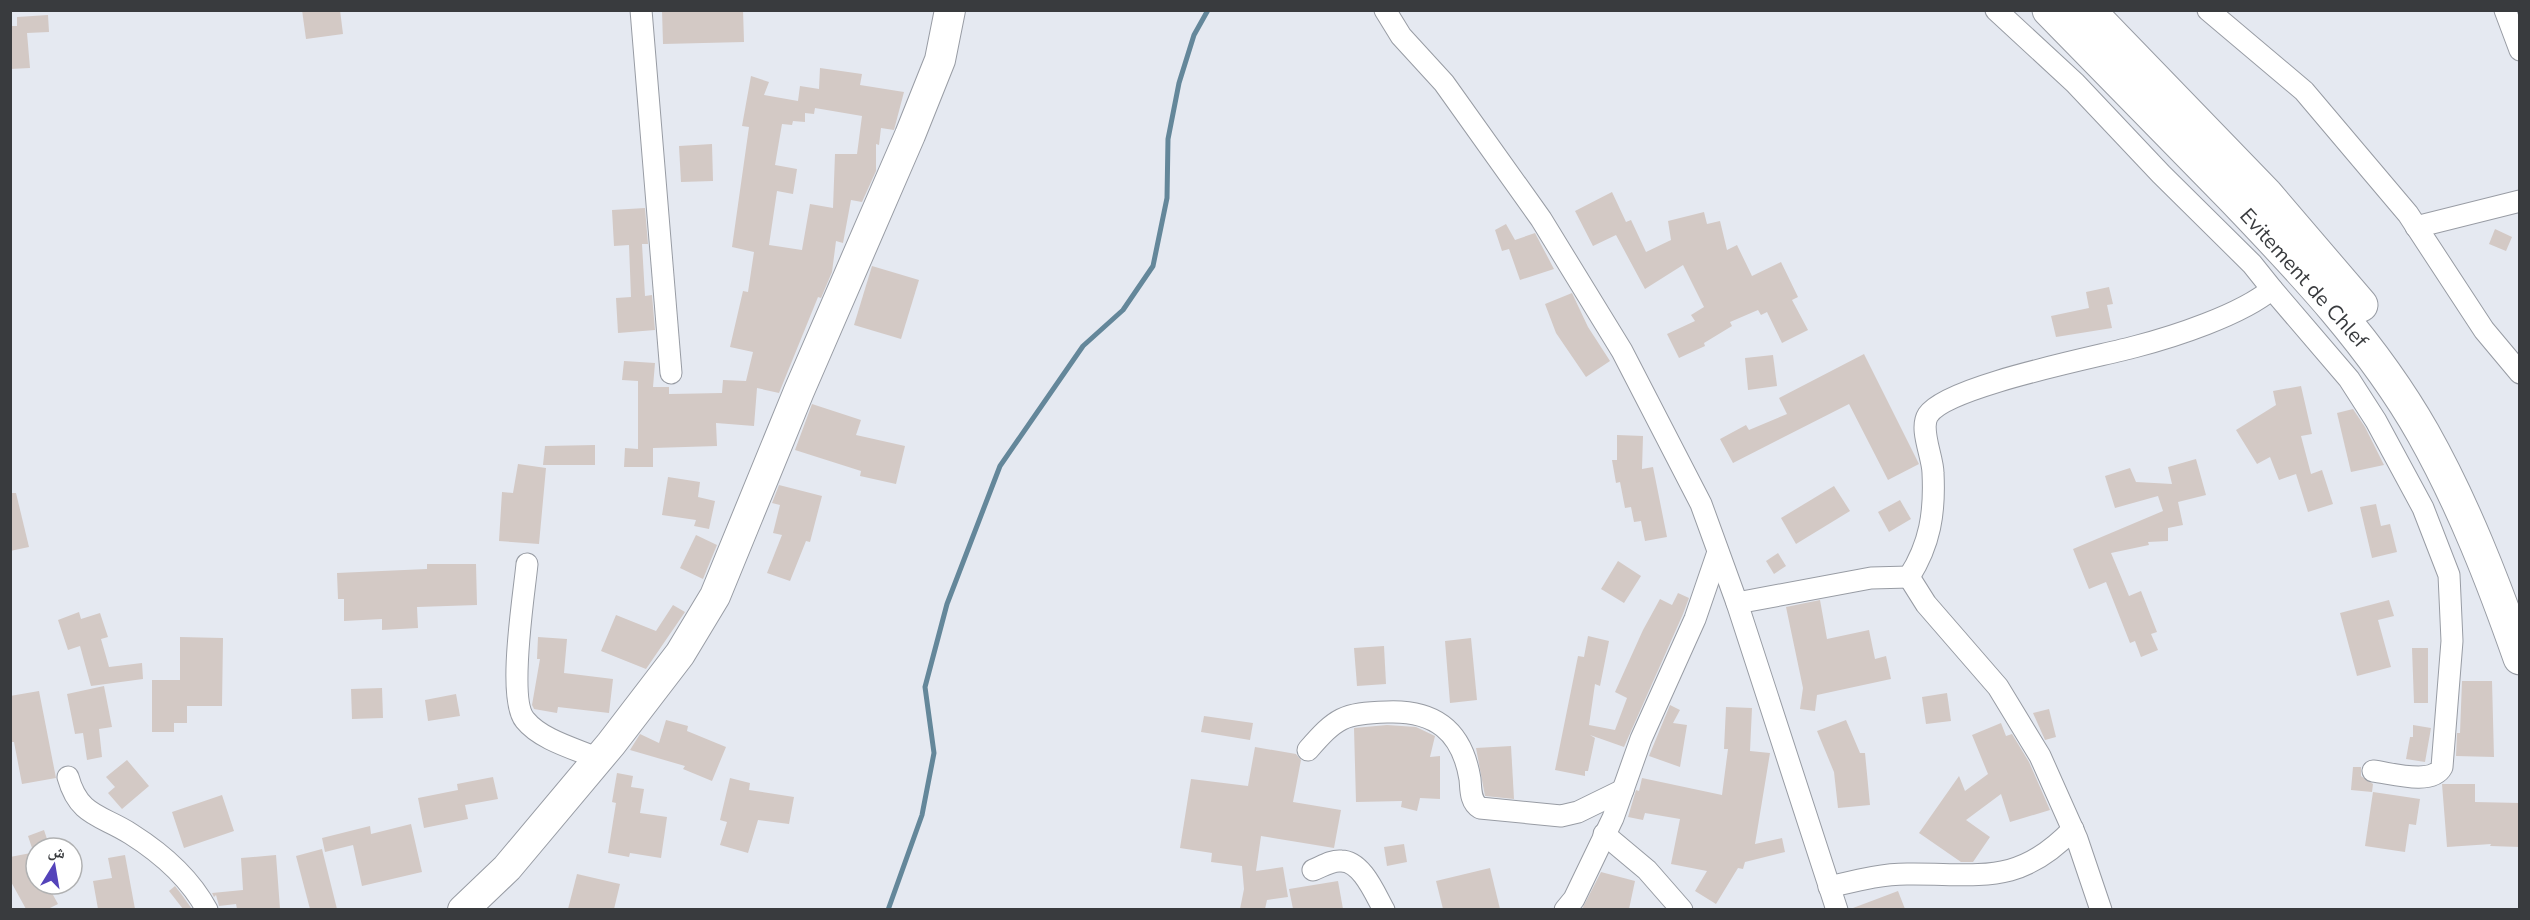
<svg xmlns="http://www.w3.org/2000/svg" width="2530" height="920" viewBox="0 0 2530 920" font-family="'Nunito Sans','Noto Naskh Arabic',sans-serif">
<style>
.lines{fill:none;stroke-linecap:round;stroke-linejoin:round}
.stream{stroke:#64879a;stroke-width:5}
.building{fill:#d3c9c5;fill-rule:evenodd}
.street-casing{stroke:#989ca4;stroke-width:23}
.secondary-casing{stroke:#989ca4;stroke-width:32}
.highway-casing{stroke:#989ca4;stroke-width:35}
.street{stroke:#fff;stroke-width:21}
.secondary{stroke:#fff;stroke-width:30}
.highway{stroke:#fff;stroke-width:33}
.labels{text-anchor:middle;stroke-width:4.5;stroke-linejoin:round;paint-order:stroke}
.street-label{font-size:21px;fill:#393b3e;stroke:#fff}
</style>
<rect width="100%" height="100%" fill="#e5e9f1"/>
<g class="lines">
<!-- stream -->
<path class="stream" d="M888,910L922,815L934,753L925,687L947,604L1000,466L1083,346L1123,310L1153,266L1167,198L1168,139L1179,83L1194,35L1208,10"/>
</g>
<!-- building -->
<g class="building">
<path d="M302,10H340L343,34L306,39Z"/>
<path d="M662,10H743L744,42L663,44Z"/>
<path d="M48,15L49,32L27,33L30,68L10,69V26H17V17Z"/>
<path d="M820,68L862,74L860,85L904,92L894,130L881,128L879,145L876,144V171L862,202L851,200L843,243L836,241L832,272L821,298L818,297L779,393L757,388L754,426L716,423L717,446L653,448V467H624L625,448L638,449V381L622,380L624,361L655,363L653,387H669V394L722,393L723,380L746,381L753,352L730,347L743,291L748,292L754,252L732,247L749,127L742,126L751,76L769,82L764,95L798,101L800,86L819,89ZM815,108L862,116L857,154H835L833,208L810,204L802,250L769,245L777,191L793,194L797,169L775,165L782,124L792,125L793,121L805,122V113L814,114Z"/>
<path d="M712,144L713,181L681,182L679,146Z"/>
<path d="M1612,192L1626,222L1631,220L1646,252L1671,240L1668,221L1704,212L1707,224L1720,221L1727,250L1737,245L1752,276L1781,262L1798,297L1792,300L1808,330L1782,343L1767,312L1761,315L1758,310L1730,322L1732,326L1704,343L1705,346L1679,358L1667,334L1695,321L1691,315L1704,307L1683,265L1645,289L1616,235L1593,246L1575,211Z"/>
<path d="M645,208L648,244H642L645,296L652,295L655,330L618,333L616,298L631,297L629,245L614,246L612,210Z"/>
<path d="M1506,224L1515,240L1535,233L1554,269L1520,280L1509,249L1502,251L1495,230Z"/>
<path d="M2495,229L2512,237L2506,251L2489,244Z"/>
<path d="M872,266L919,280L901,339L854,325Z"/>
<path d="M2109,287L2113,304L2107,305L2112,328L2056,337L2051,316L2089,308L2086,292Z"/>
<path d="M1572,293L1588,327L1610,361L1586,377L1556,333L1545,304Z"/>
<path d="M1864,354L1919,464L1888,480L1849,404L1733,463L1720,439L1746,425L1749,430L1787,414L1779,398Z"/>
<path d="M1773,355L1777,386L1748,390L1745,358Z"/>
<path d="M2301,386L2312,434L2301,436L2311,474L2322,470L2333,504L2308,512L2296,474L2279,480L2270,457L2257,464L2236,430L2276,405L2273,391Z"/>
<path d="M812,404L861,420L856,435L905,446L896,484L860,476L861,471L795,450Z"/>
<path d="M2353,409L2365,427L2384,465L2351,472L2337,413Z"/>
<path d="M1617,435L1643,436L1642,469L1653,467L1667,537L1645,541L1641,521L1634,522L1631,507L1625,508L1620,482L1616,483L1612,460H1617Z"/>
<path d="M595,445V465H543L545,446Z"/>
<path d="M2196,459L2206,495L2178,502L2183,525L2168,528V541L2148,542L2149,545L2111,553L2129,596L2141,591L2157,632L2151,634L2158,650L2141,657L2135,641L2130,643L2106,582L2089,589L2073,549L2163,511L2158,496L2115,508L2105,476L2130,468L2136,482L2172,484L2168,467Z"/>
<path d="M518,464L546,468L539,544L499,541L502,492L513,493Z"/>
<path d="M668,477L700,482L698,497L715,501L709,529L694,526L696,520L662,515Z"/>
<path d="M779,485L822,496L810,542L806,541L790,581L767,573L782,535L773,533L780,505L772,503Z"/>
<path d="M1834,486L1850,511L1796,544L1781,518Z"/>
<path d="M10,493H16L29,547L10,551Z"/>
<path d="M1900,500L1911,519L1889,532L1878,512Z"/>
<path d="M2376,504L2381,526L2390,524L2397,552L2372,558L2360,507Z"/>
<path d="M696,535L717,545L703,579L680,568Z"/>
<path d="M1778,553L1786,566L1774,574L1766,561Z"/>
<path d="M1618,561L1641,576L1624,603L1601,589Z"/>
<path d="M427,564H476L477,605L417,607L418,628L382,630V619L344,621V599H338L337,573L427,569Z"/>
<path d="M1678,593L1689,598L1683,614L1624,747L1590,735L1595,738L1588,771H1585V776L1555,770L1578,656L1584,657L1588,636L1609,641L1600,686L1595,684L1589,725L1615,730L1627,698L1615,692L1643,630L1660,599L1672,605Z"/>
<path d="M1820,600L1827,639L1869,630L1875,659L1886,656L1891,679L1817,695L1815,711L1800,709L1803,688L1786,607Z"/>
<path d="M2389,600L2394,616L2378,620L2391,667L2357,676L2340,613Z"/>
<path d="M673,605L685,612L646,669L601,651L616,615L656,631Z"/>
<path d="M79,612L81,619L100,613L108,637L101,639L109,667L142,663L143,679L91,686L80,646L68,650L58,620Z"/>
<path d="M180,637L223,638L222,706H187V723H174V732H152V680H180Z"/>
<path d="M538,637L567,639L564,673L613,679L609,713L558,707L557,713L534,709L532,705L540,659H537Z"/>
<path d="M1471,638L1477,700L1450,703L1445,641Z"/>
<path d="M1384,646L1386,684L1357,686L1354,648Z"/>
<path d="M2412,648H2428V703H2414Z"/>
<path d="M2462,681H2492L2494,757L2456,756L2457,733H2460Z"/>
<path d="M104,686L112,727L99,729L102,757L87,760L83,733L75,734L67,694Z"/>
<path d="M382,688L383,718L352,719L351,689Z"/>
<path d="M39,691L56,778L22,784L14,742H10V696Z"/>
<path d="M1947,693L1951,721L1926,724L1922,697Z"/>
<path d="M456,694L460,716L428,721L425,700Z"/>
<path d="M1670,705L1680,710L1673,723L1687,725L1680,767L1649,756Z"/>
<path d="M1726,707L1752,708L1750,751L1770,753L1755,844L1782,838L1785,852L1745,862L1743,869L1738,868L1716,904L1695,891L1707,871L1671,864L1680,819L1645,813L1643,820L1628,817L1636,790L1639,791L1642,778L1722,795L1728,749H1724Z"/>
<path d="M2049,709L2056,737L2045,740L2033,713Z"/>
<path d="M1204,716L1253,723L1250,740L1201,732Z"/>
<path d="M666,720L688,726L687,731L726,747L712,781L683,769L685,766L630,750L640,734L659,743Z"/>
<path d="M1846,720L1860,753H1865L1870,805L1838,808L1834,772L1817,731Z"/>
<path d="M2001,723L2006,736L2012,734L2029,762L2050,810L2010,822L2001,794L1966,820L1990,837L1973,862H1961L1919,833L1959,776L1965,791L1988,774L1972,735Z"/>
<path d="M1387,725L1416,727L1435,736L1430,757L1440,756V799L1420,798L1417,811L1401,807L1402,801L1356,802L1354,728Z"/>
<path d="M2413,725L2431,728L2425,762L2406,759L2410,737H2413Z"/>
<path d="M1511,746L1514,799L1485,796L1476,748Z"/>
<path d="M1255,747L1296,754L1301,760L1293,802L1341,810L1334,848L1261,836L1256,871L1283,867L1288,897L1267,900L1265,909H1240L1244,889L1242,866L1211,862L1212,853L1180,848L1191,779L1248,786Z"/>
<path d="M127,760L149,786L122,809L108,793L115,787L106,777Z"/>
<path d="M2353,767H2361V776L2373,784L2372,792L2351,790Z"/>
<path d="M617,773L633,776L631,787L644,789L640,813L667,817L661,858L630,853L629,857L608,853L616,803L612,802Z"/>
<path d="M493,777L498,799L465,805L468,819L424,828L418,798L458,790L457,784Z"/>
<path d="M730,778L750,783L749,790L794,797L789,824L758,820L748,853L720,845L727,822L720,820Z"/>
<path d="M2442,784H2475V802L2520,803V847L2490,846L2491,844L2447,847Z"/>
<path d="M2373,792L2420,799L2416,825L2409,824L2405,852L2365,846Z"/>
<path d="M222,795L234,831L184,848L172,812Z"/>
<path d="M411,824L422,872L362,886L353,845L325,852L322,838L370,826L371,834Z"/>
<path d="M44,830L50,848H32L28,836Z"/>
<path d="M1404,844L1407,862L1387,866L1384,847Z"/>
<path d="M322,849L337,909H310L296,856Z"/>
<path d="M36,852V884H47L58,904L48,909H26L10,880V857Z"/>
<path d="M125,855L135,909H98L93,881L112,878L108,858Z"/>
<path d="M276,855L280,909H237L236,904L219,906L216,895L214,897L212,893L243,890L241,858Z"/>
<path d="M1490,868L1500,909H1443L1436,881Z"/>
<path d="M1601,872L1635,881L1629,909H1582Z"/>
<path d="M577,874L620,884L614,909H568Z"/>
<path d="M1338,881L1343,909H1293L1289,889Z"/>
<path d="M175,886L182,895L192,909H183L169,891Z"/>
<path d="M1898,891L1905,909H1853V908Z"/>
</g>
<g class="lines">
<defs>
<g id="street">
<path d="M641,10L671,373"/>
<path d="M1385,10L1401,36L1444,83L1541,219L1622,351L1701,504L1737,603L1837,910"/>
<path d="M2208,10L2304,91L2408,214L2484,330L2520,373"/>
<path d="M2505,10L2520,50"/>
<path d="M2416,227L2520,201"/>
<path d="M2272,289L2349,379L2376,421L2423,508L2449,575L2452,641L2442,767C2432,786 2391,773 2373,771"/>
<path d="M527,564C524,595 507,699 525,720C541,740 576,749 599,759"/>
<path d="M1909,577C1930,544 1935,513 1933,473C1933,457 1919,429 1928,415C1946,386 2097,357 2134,347C2173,337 2241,315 2272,289L2252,264L2161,174L2075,83L1996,10"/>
<path d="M1909,577L1926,604L1998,687L2040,756L2077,839L2101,910"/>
<path d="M1737,603L1871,578L1909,577"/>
<path d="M1308,750C1336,718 1343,713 1387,712C1435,710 1462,731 1470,779C1471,789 1470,802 1480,808L1561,816L1578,812L1623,790"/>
<path d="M68,777C79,817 102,815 131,834C161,853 190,878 207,910"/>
<path d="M1604,834L1647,870L1682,910"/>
<path d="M1313,870C1321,867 1332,860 1341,861C1362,861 1375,894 1384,910"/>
<path d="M1829,887C1855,881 1880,874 1907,874C1979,873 2018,887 2073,829"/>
<path d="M1565,910L1574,899L1613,818L1641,739L1695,619L1718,552"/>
</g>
<path id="secondary" d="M463,910L507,868L611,744L680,654L715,596L799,391L910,135L940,60L950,10"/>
<g id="highway">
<path d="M2049,10C2110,73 2172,135 2233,198C2303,271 2373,345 2423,433C2463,504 2493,581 2520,658"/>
<path d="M2088,10L2266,194L2361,305"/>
</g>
</defs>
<!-- street casing -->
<use href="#street" class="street-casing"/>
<!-- secondary casing -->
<use href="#secondary" class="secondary-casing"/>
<!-- highway casing -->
<use href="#highway" class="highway-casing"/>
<!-- street -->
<use href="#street" class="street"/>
<!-- secondary -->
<use href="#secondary" class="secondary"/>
<!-- highway -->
<use href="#highway" class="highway"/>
</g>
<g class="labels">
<!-- street labels -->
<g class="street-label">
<text transform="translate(2304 278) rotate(48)" y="7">Evitement de Chlef</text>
</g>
</g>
<!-- border -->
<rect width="2530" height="920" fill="none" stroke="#393b3e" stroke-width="24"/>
<!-- north arrow -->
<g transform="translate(54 866) rotate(11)"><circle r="28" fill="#ffffff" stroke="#b0b1b2" stroke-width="1.5"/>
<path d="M0-4.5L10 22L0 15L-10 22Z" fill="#5443ba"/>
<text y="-9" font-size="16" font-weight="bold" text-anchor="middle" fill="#393b3e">ش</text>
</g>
</svg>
